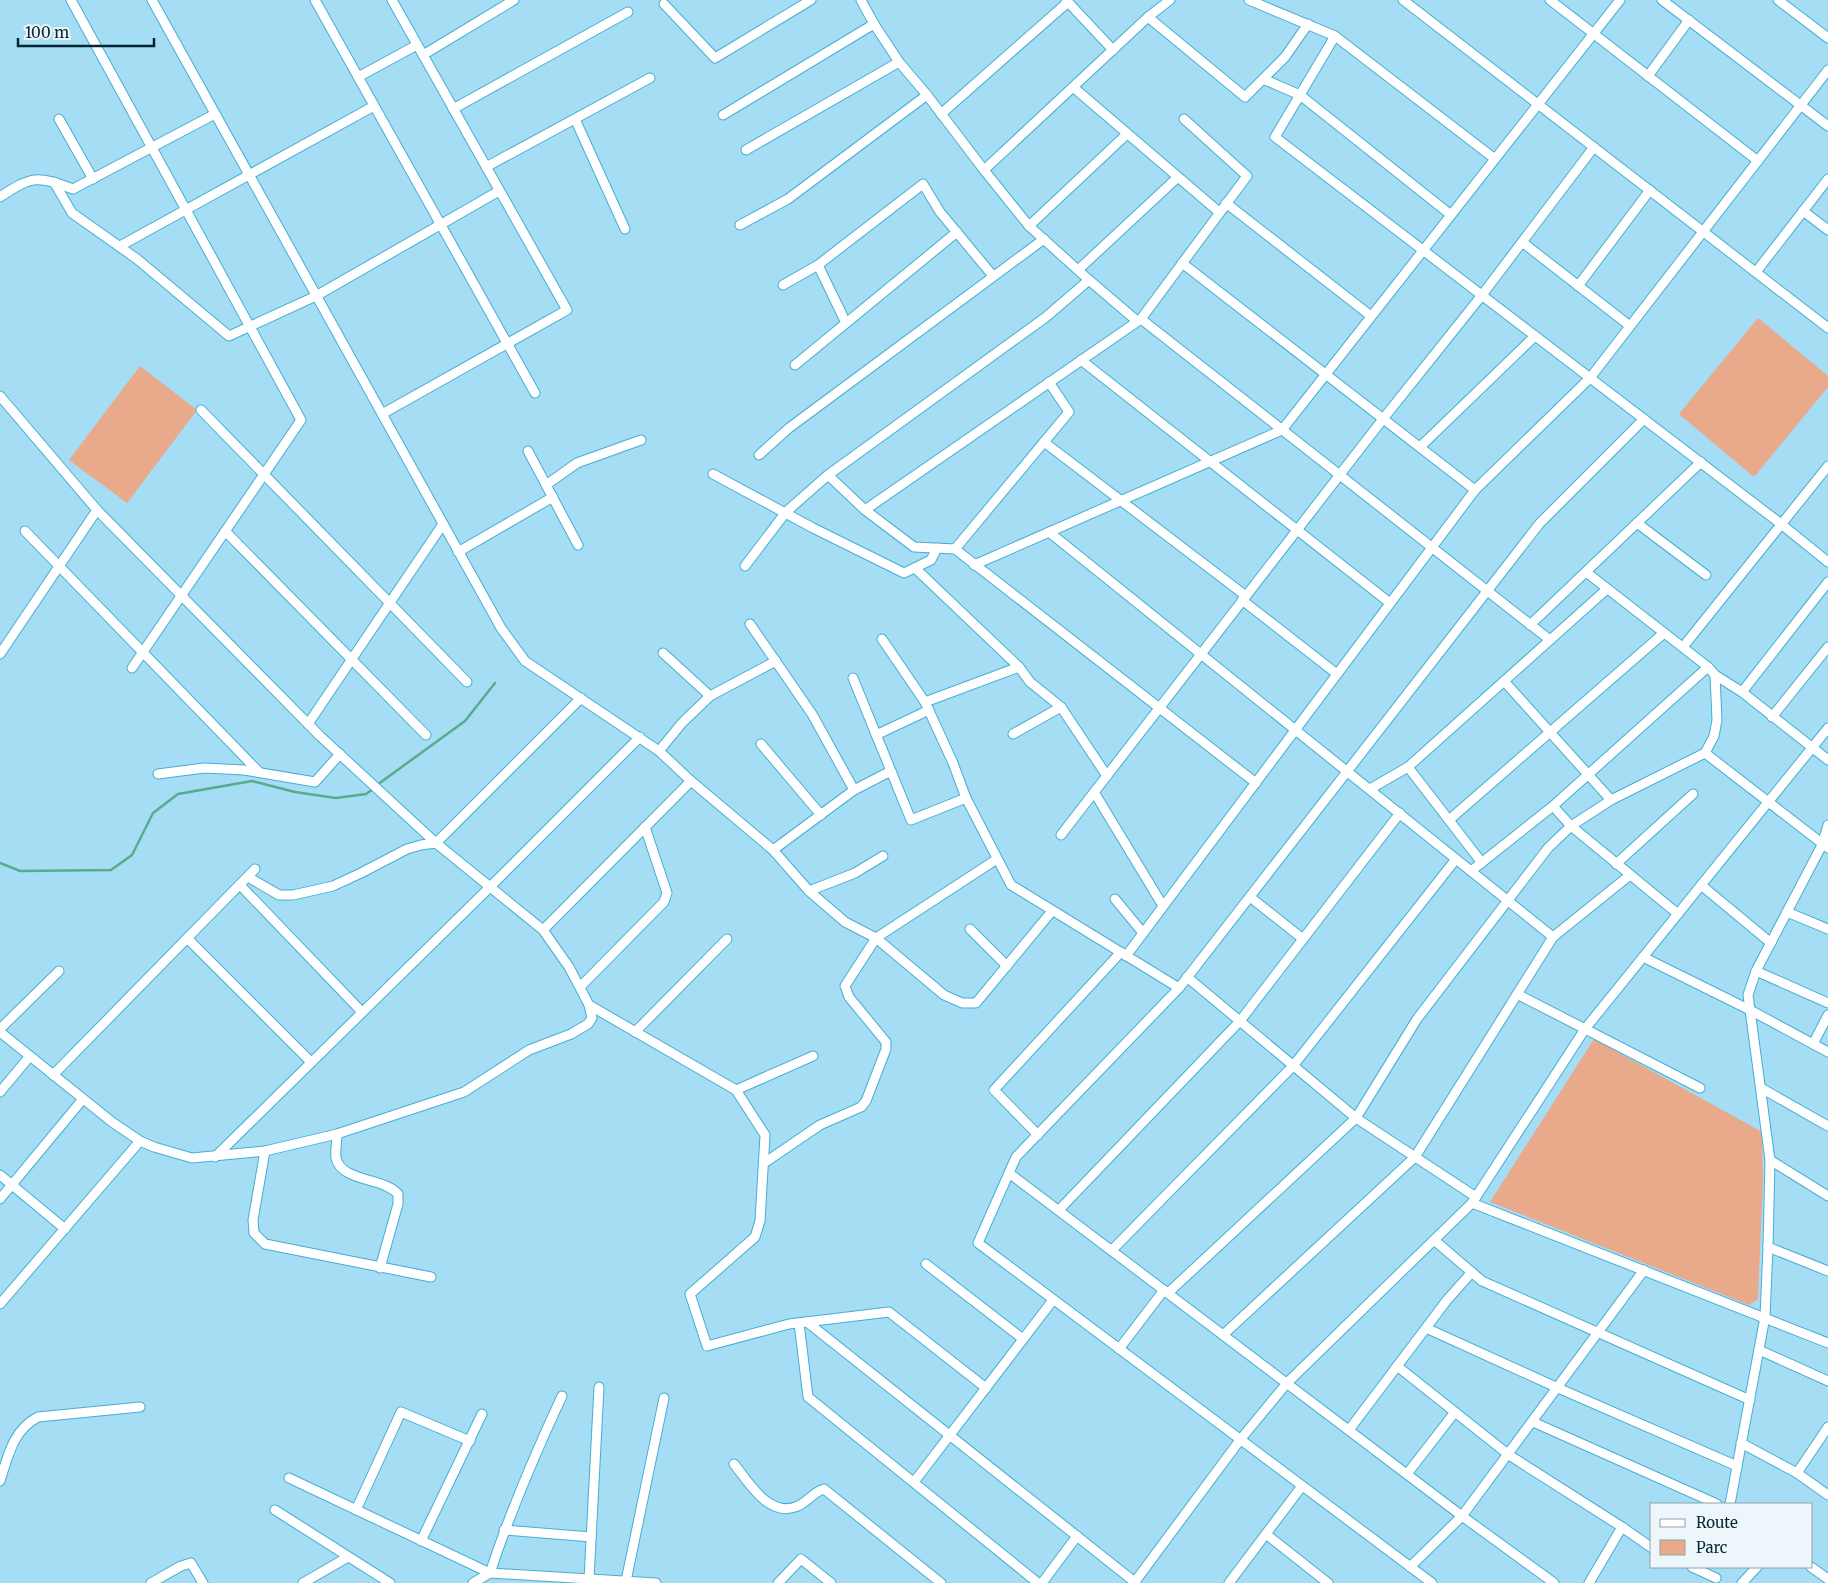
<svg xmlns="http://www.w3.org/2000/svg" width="1828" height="1583" viewBox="0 0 1828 1583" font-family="Merriweather,serif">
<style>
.green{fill:#e9a98b}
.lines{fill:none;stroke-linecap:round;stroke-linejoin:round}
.stream{stroke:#56ad8b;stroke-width:2.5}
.minor-casing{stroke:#45aed4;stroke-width:11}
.minor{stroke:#fff;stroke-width:9}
</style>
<rect width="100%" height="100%" fill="#a5ddf5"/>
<!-- green -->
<g class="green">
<path d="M1758,318L1828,376V387L1754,477L1679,414Z"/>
<path d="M140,366L197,410L127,503L69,460Z"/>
<path d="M1594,1039L1762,1132L1763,1180L1758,1299L1749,1305L1490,1202Z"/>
</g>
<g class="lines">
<!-- stream -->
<g class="stream">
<path d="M377,785L465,721L495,683"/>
<path d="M0,863L20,871L111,870L132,855L153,813L178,794L252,781L295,792L336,798L366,794L373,789"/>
</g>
<defs>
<g id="minor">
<path d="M71,0L301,420L132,668"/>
<path d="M152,0L501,628L525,661L659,751L691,781L773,850L809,891L845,922L876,938L997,859"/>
<path d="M315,0L535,393"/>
<path d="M861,0L874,24L899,62L927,95L984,170L1029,226L1089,280L1137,321"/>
<path d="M1066,0L1113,50"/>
<path d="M1249,0L1335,36L1495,159"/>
<path d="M1403,0L1828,328"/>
<path d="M1550,0L1758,161"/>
<path d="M1662,0L1828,126"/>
<path d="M1778,0L1828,38"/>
<path d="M664,4L715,58L811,0"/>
<path d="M1148,17L1245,97L1285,57L1308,24"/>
<path d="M1335,36L1275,137L1781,524L1828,562"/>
<path d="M423,55L514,0"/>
<path d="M1648,76L1689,20"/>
<path d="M358,77L417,45"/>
<path d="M1263,79L1300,95L1451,215"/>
<path d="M1073,87L1219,212"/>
<path d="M453,109L628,12"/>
<path d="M941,114L1068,2"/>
<path d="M723,115L874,24"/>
<path d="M59,119L93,179"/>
<path d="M575,119L625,229"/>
<path d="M746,150L899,62"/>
<path d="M486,167L650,78"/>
<path d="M984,170L1148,17L1170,0"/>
<path d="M54,182L72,213L137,259L229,336L316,296L499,191"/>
<path d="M0,197C33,175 37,176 73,189L215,114"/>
<path d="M1226,203L1371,316"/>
<path d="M1803,211L1828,230"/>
<path d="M740,225L788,199L927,95"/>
<path d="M1029,226L1127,134"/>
<path d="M1522,242L1630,326"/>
<path d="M120,246L374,106"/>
<path d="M1182,263L1475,490"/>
<path d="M818,265L846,323"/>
<path d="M1078,270L1178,177"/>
<path d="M1756,272L1828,179"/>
<path d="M783,285L818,265L923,184L940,212L993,276"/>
<path d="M1578,286L1650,190"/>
<path d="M1141,319L1550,640"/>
<path d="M1081,360L1390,603"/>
<path d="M795,365L957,232"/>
<path d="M0,396L97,510L320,736L436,843L543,930L569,967L589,1005L592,1018L588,1024L571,1034L529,1050L464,1092L337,1134L265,1151L192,1158L154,1147L140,1141L112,1122L0,1032"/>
<path d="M201,410L467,682"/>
<path d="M382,414L567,310L392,0"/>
<path d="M1044,442L1246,596"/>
<path d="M1420,447L1535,336"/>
<path d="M528,451L578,545"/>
<path d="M759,455L789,428L1044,239"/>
<path d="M713,474L813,528L904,573L931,560L937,548"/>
<path d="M828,475L865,510L914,547L955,549L1256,783"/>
<path d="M546,485L577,463L641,440"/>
<path d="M865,510L1141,319L1247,176L1184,119"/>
<path d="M1637,523L1706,575"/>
<path d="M25,531L259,772"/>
<path d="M225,531L426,735"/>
<path d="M1049,532L1553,937"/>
<path d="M955,549L1069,412L1049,382"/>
<path d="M458,552L553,497"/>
<path d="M974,565L1282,430L1620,0"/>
<path d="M745,566L786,512L828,475L1046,317L1089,280"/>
<path d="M915,568L1019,667L1030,682L1061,707L1107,776"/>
<path d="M1586,572L1708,667L1715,675L1742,692L1828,760"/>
<path d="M1242,600L1337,674"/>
<path d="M750,624L812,714L854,790"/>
<path d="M1530,625L1701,462"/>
<path d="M882,639L925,702L953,763L966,798L1011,885L1179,988"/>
<path d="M1683,647L1828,466"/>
<path d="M663,653L710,696"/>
<path d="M0,654L97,510"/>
<path d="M853,678L911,820L966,798"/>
<path d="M1504,681L1611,800"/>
<path d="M1742,692L1828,582"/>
<path d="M925,702L1019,667"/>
<path d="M1772,717L1828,647"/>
<path d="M308,724L443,524"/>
<path d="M1013,734L1061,707"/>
<path d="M876,735L929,710"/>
<path d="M761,744L821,815"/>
<path d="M659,751L682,723L710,696L776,661"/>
<path d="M1705,753L1828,848"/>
<path d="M1408,767L1482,863"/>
<path d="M158,774L204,768L244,770L315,782L340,754"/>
<path d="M1370,789L1408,767L1607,589"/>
<path d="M1094,792L1163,906"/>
<path d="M1553,806L1571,826L1678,914"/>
<path d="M1449,820L1664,633"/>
<path d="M1061,835L1383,419L1482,295L1594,147"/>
<path d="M773,850L854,790L891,771"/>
<path d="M1616,864L1693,794"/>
<path d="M1471,871L1553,806L1708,667"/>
<path d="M248,877L279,895H293L333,886L361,873L407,849L421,845L436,843L581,698"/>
<path d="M240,885L362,1012"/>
<path d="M1701,885L1771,943"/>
<path d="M809,891L855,873L883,856"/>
<path d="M1250,897L1303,939"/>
<path d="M1115,899L1143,933"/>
<path d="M1787,912L1828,929"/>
<path d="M970,929L1007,966"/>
<path d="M543,930L691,781"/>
<path d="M187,938L311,1062"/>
<path d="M1126,956L1475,490L1590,378L1828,70"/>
<path d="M1643,957L1750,1010L1828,1052"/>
<path d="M1756,971L1828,1003"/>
<path d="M1187,977L1356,1118L1476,1197"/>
<path d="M580,987L664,902L667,893L645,827"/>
<path d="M1517,994L1700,1088"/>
<path d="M589,1005L736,1090L765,1135L760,1221L755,1237L690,1294L707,1346L789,1324L889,1312L986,1388"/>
<path d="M0,1029L59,971"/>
<path d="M635,1032L727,939"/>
<path d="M1813,1044L1828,1015"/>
<path d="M53,1075L255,869"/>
<path d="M1761,1088L1828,1126"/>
<path d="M736,1090L813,1056"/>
<path d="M0,1092L30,1056"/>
<path d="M337,1134C337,1142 335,1151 336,1158C341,1182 383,1177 398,1194V1204L380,1268"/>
<path d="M1038,1135L994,1090L1121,952"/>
<path d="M265,1151L253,1220L254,1233L265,1244L431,1277"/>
<path d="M215,1157L490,887L640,737"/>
<path d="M1770,1160L1828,1196"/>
<path d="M764,1163L820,1125L861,1107L866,1101L886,1049V1042L849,997L845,986L876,938L944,995L962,1003H976L1052,911"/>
<path d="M1009,1173L1462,1516L1554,1583"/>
<path d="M0,1175L65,1229"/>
<path d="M0,1199L83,1099"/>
<path d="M1472,1203L1828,1343"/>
<path d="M1059,1210L1240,1021L1400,813"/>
<path d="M1434,1240L1482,1281L1750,1400"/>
<path d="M1768,1247L1828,1271"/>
<path d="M1112,1250L1293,1066L1456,859"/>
<path d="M926,1264L1023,1339"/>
<path d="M1168,1293L1356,1118L1417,1019L1548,848L1571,826L1611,800L1705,753L1714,736L1717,720L1715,675"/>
<path d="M0,1304L140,1141"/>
<path d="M807,1322L1136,1583"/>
<path d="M799,1323L808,1397L1038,1583"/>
<path d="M1426,1328L1558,1388L1737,1466"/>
<path d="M1223,1335L1415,1157L1553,937L1630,875"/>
<path d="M1119,1349L1164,1290"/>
<path d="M1759,1350L1828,1381"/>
<path d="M1397,1366L1509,1455L1622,1527L1652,1548"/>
<path d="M1533,1422L1717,1504"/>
<path d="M1349,1430L1447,1300L1472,1272"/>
<path d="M1741,1443L1797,1473L1828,1495"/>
<path d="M734,1464C749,1482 769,1519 798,1506C808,1502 813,1492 824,1489L941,1583"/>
<path d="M1797,1473L1828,1427"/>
<path d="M1407,1474L1455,1412"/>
<path d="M289,1478L490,1573L656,1583"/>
<path d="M0,1481C8,1456 13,1430 38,1417L140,1407"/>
<path d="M914,1482L1053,1300"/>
<path d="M1730,1504L1765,1317L1768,1247L1770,1160L1748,995L1756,971L1822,845L1828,825"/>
<path d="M275,1510L390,1583"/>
<path d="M356,1510L401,1412L470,1441"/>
<path d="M504,1530L591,1537"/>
<path d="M1266,1534L1328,1583"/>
<path d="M421,1541L482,1414"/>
<path d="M1410,1567L1462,1516L1644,1270"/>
<path d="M1692,1567L1716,1578"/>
<path d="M1811,1567L1828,1579"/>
<path d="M589,1579L599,1387"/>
<path d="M151,1583L181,1566L191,1563L203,1583"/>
<path d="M303,1583L348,1557"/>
<path d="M473,1583L490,1573C510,1512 535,1454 562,1396"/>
<path d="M629,1583L626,1581L664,1398"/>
<path d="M778,1583L801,1559L831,1583"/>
<path d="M1042,1583L1077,1536"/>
<path d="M1134,1583L1240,1440L1287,1383L1472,1203L1585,1029L1828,728"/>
<path d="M1229,1583L1302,1486"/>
<path d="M1432,1583L978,1243L1016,1157L1179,988L1540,523L1644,419"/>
<path d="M1589,1583L1622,1527"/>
<path d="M1742,1583L1757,1567"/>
</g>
</defs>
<!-- minor casing -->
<use href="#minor" class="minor-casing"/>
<!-- minor -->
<use href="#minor" class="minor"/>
</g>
<!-- legend -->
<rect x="1650" y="1503" width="162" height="65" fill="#edf6fa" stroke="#90a3aa"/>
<rect x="1660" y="1519" width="25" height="8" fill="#ffffff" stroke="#90a3aa"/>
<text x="1696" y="1528" font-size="15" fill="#042632">Route</text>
<rect x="1660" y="1540" width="25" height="15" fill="#e9a98b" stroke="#90a3aa"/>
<text x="1696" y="1553" font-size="15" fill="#042632">Parc</text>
<!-- scale -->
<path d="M18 38v8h136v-8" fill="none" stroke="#042632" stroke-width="2.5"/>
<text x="25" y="38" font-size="15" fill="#042632" stroke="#edf6fa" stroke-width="4" paint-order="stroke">100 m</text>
</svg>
